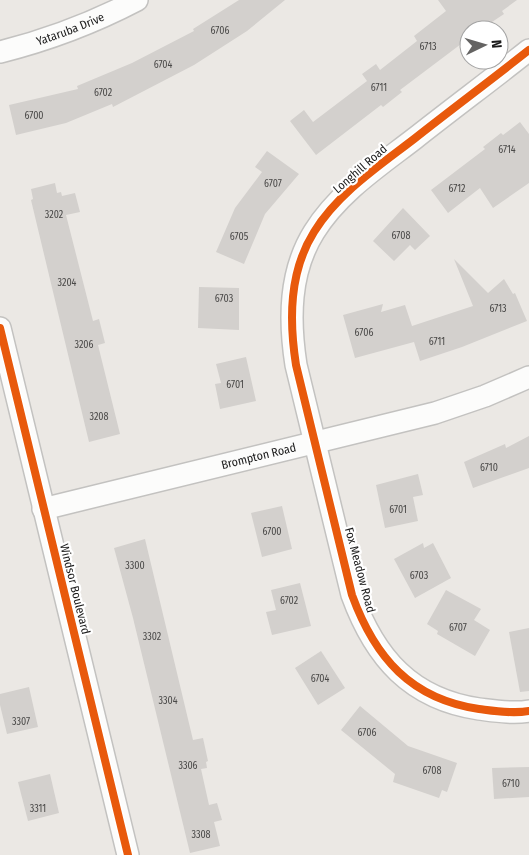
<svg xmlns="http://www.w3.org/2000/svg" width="529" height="855" viewBox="0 0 529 855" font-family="'Fira Sans Condensed',sans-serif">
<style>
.building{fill:#d3d0cd}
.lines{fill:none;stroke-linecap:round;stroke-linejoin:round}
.street-casing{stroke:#c3c2c0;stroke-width:24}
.street{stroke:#fcfcfb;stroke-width:21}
.cycleway-casing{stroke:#fff;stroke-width:11}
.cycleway{stroke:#e8590c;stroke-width:8}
.labels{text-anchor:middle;stroke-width:4.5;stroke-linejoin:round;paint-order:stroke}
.number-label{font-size:10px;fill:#4a4948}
.street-label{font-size:12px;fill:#1c1c1c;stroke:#fff}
</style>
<rect width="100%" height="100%" fill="#ebe8e4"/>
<!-- building -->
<g class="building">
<path d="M239,0H285L247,31L194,65L113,107L112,104L66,123L16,135L9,105L78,89L77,86L132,63L194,31L193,29Z"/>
<path d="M438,0H517L502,11L504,14L480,30H469V38L400,90L402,92L383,107L381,105L316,155L290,121L304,110L313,122L367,81L362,74L376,64L380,70L417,41L414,36L446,11Z"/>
<path d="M520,122L529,134V183L493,208L480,188L448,213L431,190L485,149L483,147L501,133L503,135Z"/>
<path d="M267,151L299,174L265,214L244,264L216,252L235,208L262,172L255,167Z"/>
<path d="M55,183L57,193L61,192L62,196L75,193L80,212L66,215L93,321L99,319L105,343L98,345L120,434L89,442L31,200L33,199L31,189Z"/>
<path d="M403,208L430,236L415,250L410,245L394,261L373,241Z"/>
<path d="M454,259L488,293L504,279L513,294L515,293L527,321L462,347L420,361L414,342L355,358L343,315L383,304L381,312L405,305L412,326L473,306Z"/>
<path d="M199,287L239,288V330L198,328Z"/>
<path d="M246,357L256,401L220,409L215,384L221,383L216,364Z"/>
<path d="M529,436V468L473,488L464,462L505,444L506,448Z"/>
<path d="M418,474L423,495L413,497L418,521L385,528L376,485Z"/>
<path d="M282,506L292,549L262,557L251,513Z"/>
<path d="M145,539L193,740L203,738L208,761L206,762L207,768L201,769L209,805L217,803L222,820L214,822L220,846L190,853L133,618L114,548Z"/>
<path d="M423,543L424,548L433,543L451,578L415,598L394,559Z"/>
<path d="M300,583L311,626L272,635L266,612L276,610L271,590Z"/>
<path d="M446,590L481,609L474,620L490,630L475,656L437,634L438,631L427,624Z"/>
<path d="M529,628V691L520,692L509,632Z"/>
<path d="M321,651L345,688L318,705L295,668Z"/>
<path d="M29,687L38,727L7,734L0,705V694Z"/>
<path d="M360,706L408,746L457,763L447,792L442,790L439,798L393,782L395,774L341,730Z"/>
<path d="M529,767V797L494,799L492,768Z"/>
<path d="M50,774L59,813L28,821L18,782Z"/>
</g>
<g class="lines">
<defs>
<g id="street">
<path d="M529,50C491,80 452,109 414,139C379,166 338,193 314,232C289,272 289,320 296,365L352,595C375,658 411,699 479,709C495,711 513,714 529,711"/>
<path id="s1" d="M0,52C48,40 93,23 137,0"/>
<path d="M0,328L128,855"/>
<path id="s2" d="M43,509L435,413L485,396L529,377"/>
</g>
</defs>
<!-- street casing -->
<use href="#street" class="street-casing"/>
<!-- street -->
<use href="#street" class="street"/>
<defs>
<g id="cycleway">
<path d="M529,50C491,80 452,109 414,139C379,166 338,193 314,232C289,272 289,320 296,365L352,595C375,658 411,699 479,709C495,711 513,714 529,711"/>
<path d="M0,328L128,855"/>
</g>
</defs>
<!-- cycleway casing -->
<use href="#cycleway" class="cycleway-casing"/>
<!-- cycleway -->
<use href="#cycleway" class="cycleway"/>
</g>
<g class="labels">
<!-- number labels -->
<g class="number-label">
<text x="220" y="34">6706</text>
<text x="428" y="50">6713</text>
<text x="163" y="68">6704</text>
<text x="379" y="91">6711</text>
<text x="103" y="96">6702</text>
<text x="34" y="119">6700</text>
<text x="507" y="153">6714</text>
<text x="273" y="187">6707</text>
<text x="457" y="192">6712</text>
<text x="54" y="218">3202</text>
<text x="401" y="239">6708</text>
<text x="239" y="240">6705</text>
<text x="67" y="286">3204</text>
<text x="224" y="302">6703</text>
<text x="498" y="312">6713</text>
<text x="364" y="336">6706</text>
<text x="437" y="345">6711</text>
<text x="84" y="348">3206</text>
<text x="235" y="388">6701</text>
<text x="99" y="420">3208</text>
<text x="489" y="471">6710</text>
<text x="398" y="513">6701</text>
<text x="272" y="535">6700</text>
<text x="135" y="569">3300</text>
<text x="419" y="579">6703</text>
<text x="289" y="604">6702</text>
<text x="458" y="631">6707</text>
<text x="152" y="640">3302</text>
<text x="320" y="682">6704</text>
<text x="168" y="704">3304</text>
<text x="21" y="725">3307</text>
<text x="367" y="736">6706</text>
<text x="188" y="769">3306</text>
<text x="432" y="774">6708</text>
<text x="511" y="787">6710</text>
<text x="38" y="812">3311</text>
<text x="201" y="838">3308</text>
</g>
<!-- street labels -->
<g class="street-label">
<text dy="4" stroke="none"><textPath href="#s1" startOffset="74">Yataruba Drive</textPath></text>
<text transform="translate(360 169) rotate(-41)" y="4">Longhill Road</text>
<text dy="4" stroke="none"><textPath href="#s2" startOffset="222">Brompton Road</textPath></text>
<text transform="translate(360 570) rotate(75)" y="4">Fox Meadow Road</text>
<text transform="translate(75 589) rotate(76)" y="4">Windsor Boulevard</text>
</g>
</g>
<!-- north arrow -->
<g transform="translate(484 45) rotate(85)"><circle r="24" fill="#ffffff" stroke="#a4a4a4"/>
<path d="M0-4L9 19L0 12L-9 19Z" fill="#646362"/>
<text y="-8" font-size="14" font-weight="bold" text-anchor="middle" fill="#1c1c1c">N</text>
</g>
</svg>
